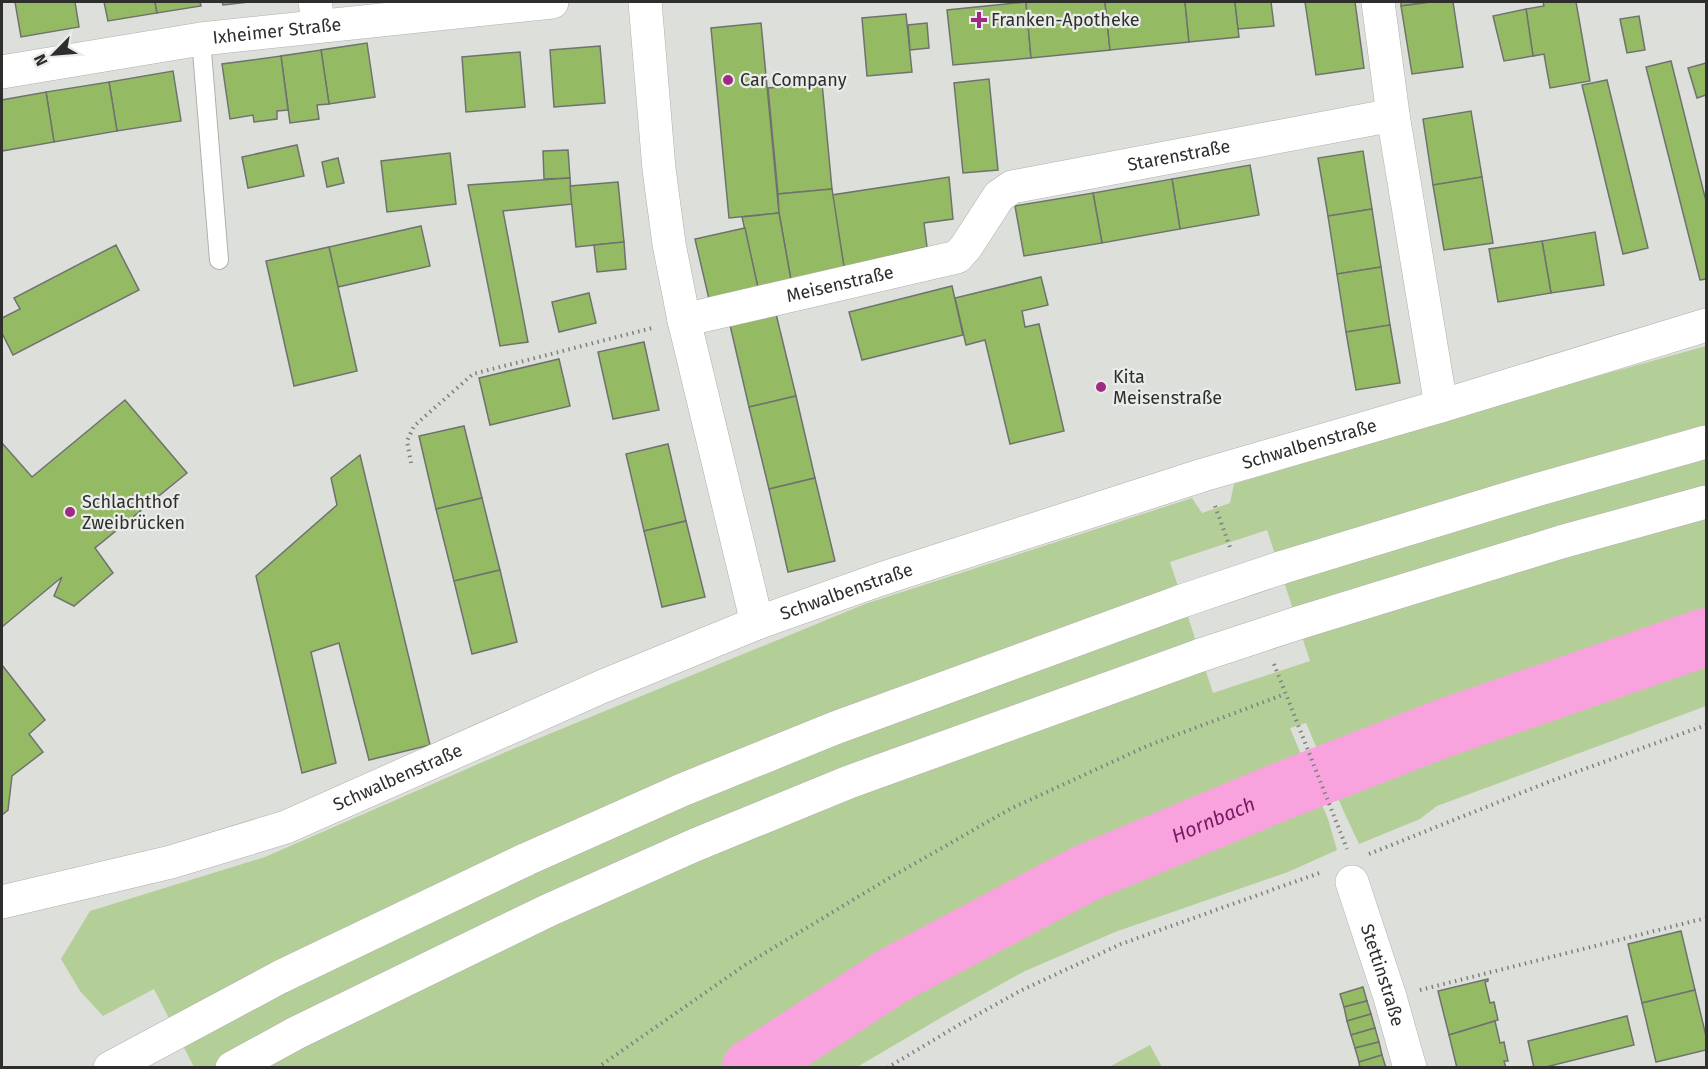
<svg xmlns="http://www.w3.org/2000/svg" width="1708" height="1069" viewBox="0 0 1708 1069" font-family="'Fira Sans',sans-serif">
<style>
.green{fill:#b4ce97;fill-rule:evenodd}
.lines{fill:none;stroke-linecap:round;stroke-linejoin:round}
.river{stroke:#f8a3dd;stroke-width:58}
.building{fill:#94bb64;stroke:#70726f;stroke-width:1.5}
.service-casing{stroke:#afb0ad;stroke-width:20}
.minor-casing{stroke:#afb0ad;stroke-width:34}
.primary-casing{stroke:#afb0ad;stroke-width:34}
.motorway-casing{stroke:#afb0ad;stroke-width:34}
.path{stroke:#80817f;stroke-width:4;stroke-dasharray:1.5 4.5;stroke-linecap:butt}
.service{stroke:#fff;stroke-width:18}
.minor{stroke:#fff;stroke-width:33}
.primary{stroke:#fff;stroke-width:33}
.motorway{stroke:#fff;stroke-width:33}
.motorway-bridge-casing{stroke:#afb0ad;stroke-width:34;stroke-linecap:butt}
.motorway-bridge{stroke:#fff;stroke-width:33}
.poi-dot{fill:#9f2983;stroke:#eaece9;stroke-width:2}
.labels{text-anchor:middle;stroke-width:4.5;stroke-linejoin:round;paint-order:stroke}
.poi-label{font-size:18px;fill:#2e2e2d;stroke:#eaece9;text-anchor:start}
.street-label{font-size:18px;fill:#2e2e2d;stroke:#eaece9}
.water-label{font-size:20px;font-style:italic;fill:#791863;stroke:#eaece9}
</style>
<rect width="100%" height="100%" fill="#dddfdb"/>
<!-- green -->
<g class="green">
<path d="M1706,346V706L1437,806L1420,819L1359,844L1344,812L1306,723L1290,728L1328,819L1337,850L1288,872L1115,932L1023,972L949,1013L857,1067H194L154,989L103,1016L80,991L61,959L90,911L265,857L508,751L865,604L1192,498L1202,513L1230,503L1234,484L1569,384ZM1267,530L1310,661L1213,693L1170,562Z"/>
<path d="M1150,1045L1162,1067H1109Z"/>
</g>
<g class="lines">
<!-- river -->
<path class="river" id="s1" d="M751,1068L894,975L1086,873L1277,793L1444,728L1706,637"/>
</g>
<!-- building -->
<g class="building">
<path d="M15,2H75L79,27L21,37Z"/>
<path d="M104,2H155L157,13L108,21Z"/>
<path d="M155,2H200L201,6L157,13Z"/>
<path d="M222,2H249L223,5Z"/>
<path d="M1026,2L1031,58L953,65L947,10Z"/>
<path d="M1026,2H1105L1110,50L1031,58Z"/>
<path d="M1105,2H1185L1189,42L1110,50Z"/>
<path d="M1185,2H1235L1239,37L1189,42Z"/>
<path d="M1235,2H1271L1274,26L1238,29Z"/>
<path d="M1305,2H1355L1364,68L1316,75Z"/>
<path d="M1401,2H1431L1401,6Z"/>
<path d="M1431,2H1453L1463,67L1412,74L1401,6Z"/>
<path d="M1543,2H1576L1590,81L1550,88L1544,54L1533,56L1526,9L1544,6Z"/>
<path d="M1526,9L1533,56L1504,61L1493,16Z"/>
<path d="M906,14L912,72L867,76L862,18Z"/>
<path d="M1639,16L1645,50L1627,53L1620,19Z"/>
<path d="M761,23L779,213L729,218L711,28Z"/>
<path d="M927,23L929,48L910,50L908,25Z"/>
<path d="M367,43L375,97L329,104L321,50Z"/>
<path d="M600,46L605,103L554,107L550,50Z"/>
<path d="M321,50L329,104L317,105L319,119L290,123L281,56Z"/>
<path d="M520,52L525,107L466,112L462,57Z"/>
<path d="M281,56L288,110L277,111V119L254,122L253,115L230,119L222,64Z"/>
<path d="M1671,61L1706,201V279L1700,280L1646,67Z"/>
<path d="M1706,63V95L1697,98L1688,68Z"/>
<path d="M173,71L181,121L117,131L109,82Z"/>
<path d="M989,79L998,170L963,173L954,83Z"/>
<path d="M1607,80L1648,248L1623,254L1582,85Z"/>
<path d="M109,82L117,131L54,142L46,92Z"/>
<path d="M822,83L832,189L778,194L768,88Z"/>
<path d="M46,92L54,142L2,151V100Z"/>
<path d="M1471,111L1482,177L1433,185L1423,119Z"/>
<path d="M297,145L304,176L248,188L242,157Z"/>
<path d="M568,150L570,178L544,179L543,151Z"/>
<path d="M1363,151L1372,209L1328,216L1318,158Z"/>
<path d="M450,153L456,204L387,212L381,161Z"/>
<path d="M338,158L344,183L327,187L322,162Z"/>
<path d="M1250,165L1259,215L1180,229L1172,179Z"/>
<path d="M949,177L953,219L924,223L927,247L844,267L832,195Z"/>
<path d="M1482,177L1493,243L1444,250L1433,185Z"/>
<path d="M570,178L572,204L503,211L528,342L500,346L468,185Z"/>
<path d="M1172,179L1180,229L1102,243L1093,193Z"/>
<path d="M618,182L624,242L576,247L570,186Z"/>
<path d="M832,189L844,267L791,280L779,213L778,194Z"/>
<path d="M1093,193L1102,243L1024,256L1015,206Z"/>
<path d="M1372,209L1381,267L1337,274L1328,216Z"/>
<path d="M779,213L791,280L758,288L742,217Z"/>
<path d="M421,226L430,266L338,287L329,247Z"/>
<path d="M745,228L758,288L709,299L695,239Z"/>
<path d="M1595,232L1604,285L1551,293L1542,241Z"/>
<path d="M1542,241L1551,293L1498,302L1489,249Z"/>
<path d="M624,242L626,269L597,272L594,245Z"/>
<path d="M116,245L139,290L13,355L2,333V318L20,309L14,298Z"/>
<path d="M329,247L357,371L294,386L266,261Z"/>
<path d="M1381,267L1390,325L1346,332L1337,274Z"/>
<path d="M1041,277L1048,305L1022,311L1025,327L1039,324L1064,431L1010,444L985,340L966,345L955,298Z"/>
<path d="M952,286L963,335L862,360L849,312Z"/>
<path d="M589,293L596,323L559,332L552,302Z"/>
<path d="M776,314L796,396L749,407L730,325Z"/>
<path d="M1390,325L1400,383L1356,390L1346,332Z"/>
<path d="M644,342L659,410L613,419L598,352Z"/>
<path d="M559,359L570,406L490,425L479,378Z"/>
<path d="M796,396L815,478L769,489L749,407Z"/>
<path d="M125,400L187,473L95,548L113,573L74,606L54,596L62,577L2,627V443L32,477Z"/>
<path d="M464,426L482,498L436,509L419,436Z"/>
<path d="M668,444L686,521L644,531L626,454Z"/>
<path d="M360,455L430,745L369,760L339,643L311,652L336,763L302,773L256,576L337,505L331,478Z"/>
<path d="M815,478L835,561L788,572L769,489Z"/>
<path d="M482,498L500,570L454,581L436,509Z"/>
<path d="M686,521L705,597L662,607L644,531Z"/>
<path d="M500,570L517,642L472,654L454,581Z"/>
<path d="M2,665L45,720L29,734L43,752L12,776L8,810L2,815Z"/>
<path d="M1681,931L1695,990L1642,1003L1628,944Z"/>
<path d="M1488,979V981L1485,982L1490,1003L1494,1002L1498,1020L1449,1035L1438,991Z"/>
<path d="M1363,987L1367,1001L1344,1007L1340,994Z"/>
<path d="M1695,990L1706,1036V1050L1656,1062L1642,1003Z"/>
<path d="M1367,1001L1371,1014L1347,1021L1344,1007Z"/>
<path d="M1371,1014L1375,1028L1351,1035L1347,1021Z"/>
<path d="M1627,1016L1634,1045L1542,1068H1534L1528,1041Z"/>
<path d="M1495,1021L1500,1043L1504,1042L1508,1061H1504L1506,1068H1457L1449,1035Z"/>
<path d="M1375,1028L1379,1042L1355,1048L1351,1035Z"/>
<path d="M1379,1042L1382,1055L1359,1062L1355,1048Z"/>
<path d="M1382,1055L1386,1068H1360L1359,1062Z"/>
</g>
<g class="lines">
<defs>
<path id="service" d="M201,39L219,260"/>
<g id="minor">
<path d="M315,2L319,26"/>
<path d="M645,2L659,169L669,244L684,320L757,623"/>
<path d="M1378,2L1393,115L1441,406"/>
<path id="s2" d="M684,320L957,257L966,247L999,196L1012,187L1393,115"/>
<path id="s3" d="M1352,882L1390,997L1410,1068"/>
<path id="s4" d="M2,902L171,862L286,827L601,687L757,623L881,579L1203,475L1441,406L1706,325"/>
</g>
<g id="primary">
<path id="s5" d="M2,72L201,39L552,2"/>
</g>
<g id="motorway">
<path d="M1280,568L1536,490L1706,442"/>
<path d="M1298,623L1561,542L1706,502"/>
<path d="M110,1068L280,977L527,859L682,790L835,728L1182,601"/>
<path d="M232,1068L296,1033L549,910L695,845L849,782L1201,655"/>
</g>
</defs>
<!-- service casing -->
<use href="#service" class="service-casing"/>
<!-- minor casing -->
<use href="#minor" class="minor-casing"/>
<!-- primary casing -->
<use href="#primary" class="primary-casing"/>
<!-- motorway casing -->
<use href="#motorway" class="motorway-casing"/>
<!-- path -->
<g class="path">
<path d="M411,463L407,441L414,426L473,374L652,328"/>
<path d="M1215,506L1231,550"/>
<path d="M1274,664L1347,849"/>
<path d="M1369,854L1551,781L1706,725"/>
<path d="M1420,990L1706,918"/>
<path d="M597,1068L745,965L886,880L1010,809L1147,746L1285,694"/>
<path d="M887,1068L957,1026L1020,991L1121,944L1322,872"/>
</g>
<!-- service -->
<use href="#service" class="service"/>
<!-- minor -->
<use href="#minor" class="minor"/>
<!-- primary -->
<use href="#primary" class="primary"/>
<!-- motorway -->
<use href="#motorway" class="motorway"/>
<defs>
<g id="motorway-bridge">
<path d="M1182,601L1280,568"/>
<path d="M1201,655L1298,623"/>
</g>
</defs>
<!-- motorway-bridge casing -->
<use href="#motorway-bridge" class="motorway-bridge-casing"/>
<!-- motorway-bridge -->
<use href="#motorway-bridge" class="motorway-bridge"/>
</g>
<!-- markers -->
<g class="poi-dot">
<path d="M976 11h6v6h6v6h-6v6h-6v-6h-6v-6h6z"/>
<circle cx="728" cy="80" r="6"/>
<circle cx="1101" cy="387" r="6"/>
<circle cx="70" cy="512" r="6"/>
</g>
<g class="labels">
<!-- poi labels -->
<g class="poi-label">
<text x="991" y="26">Franken-Apotheke</text>
<text x="740" y="86">Car Company</text>
<text x="1113" y="383">Kita<tspan x="1113" dy="21">Meisenstraße</tspan></text>
<text x="82" y="508">Schlachthof<tspan x="82" dy="21">Zweibrücken</tspan></text>
</g>
<!-- street labels -->
<g class="street-label">
<text dy="6" stroke="none"><textPath href="#s5" startOffset="278">Ixheimer Straße</textPath></text>
<text dy="6" stroke="none"><textPath href="#s2" startOffset="540">Starenstraße</textPath></text>
<text dy="6" stroke="none"><textPath href="#s2" startOffset="160">Meisenstraße</textPath></text>
<text dy="6" stroke="none"><textPath href="#s4" startOffset="1388">Schwalbenstraße</textPath></text>
<text dy="6" stroke="none"><textPath href="#s4" startOffset="902">Schwalbenstraße</textPath></text>
<text dy="6" stroke="none"><textPath href="#s4" startOffset="416">Schwalbenstraße</textPath></text>
<text dy="6" stroke="none"><textPath href="#s3" startOffset="98">Stettinstraße</textPath></text>
</g>
<!-- water labels -->
<g class="water-label">
<text dy="7" stroke="none"><textPath href="#s1" startOffset="526">Hornbach</textPath></text>
</g>
</g>
<!-- border -->
<rect width="1708" height="1069" fill="none" stroke="#2e2e2d" stroke-width="6"/>
<!-- north arrow -->
<g transform="translate(54 54) rotate(245)" stroke="#eaece9" stroke-width="4.5" paint-order="stroke">
<path d="M0-4.5L10 22L0 15L-10 22Z" fill="#2e2e2d"/>
<text y="-9" font-size="16" font-weight="bold" text-anchor="middle" fill="#2e2e2d">N</text>
</g>
</svg>
